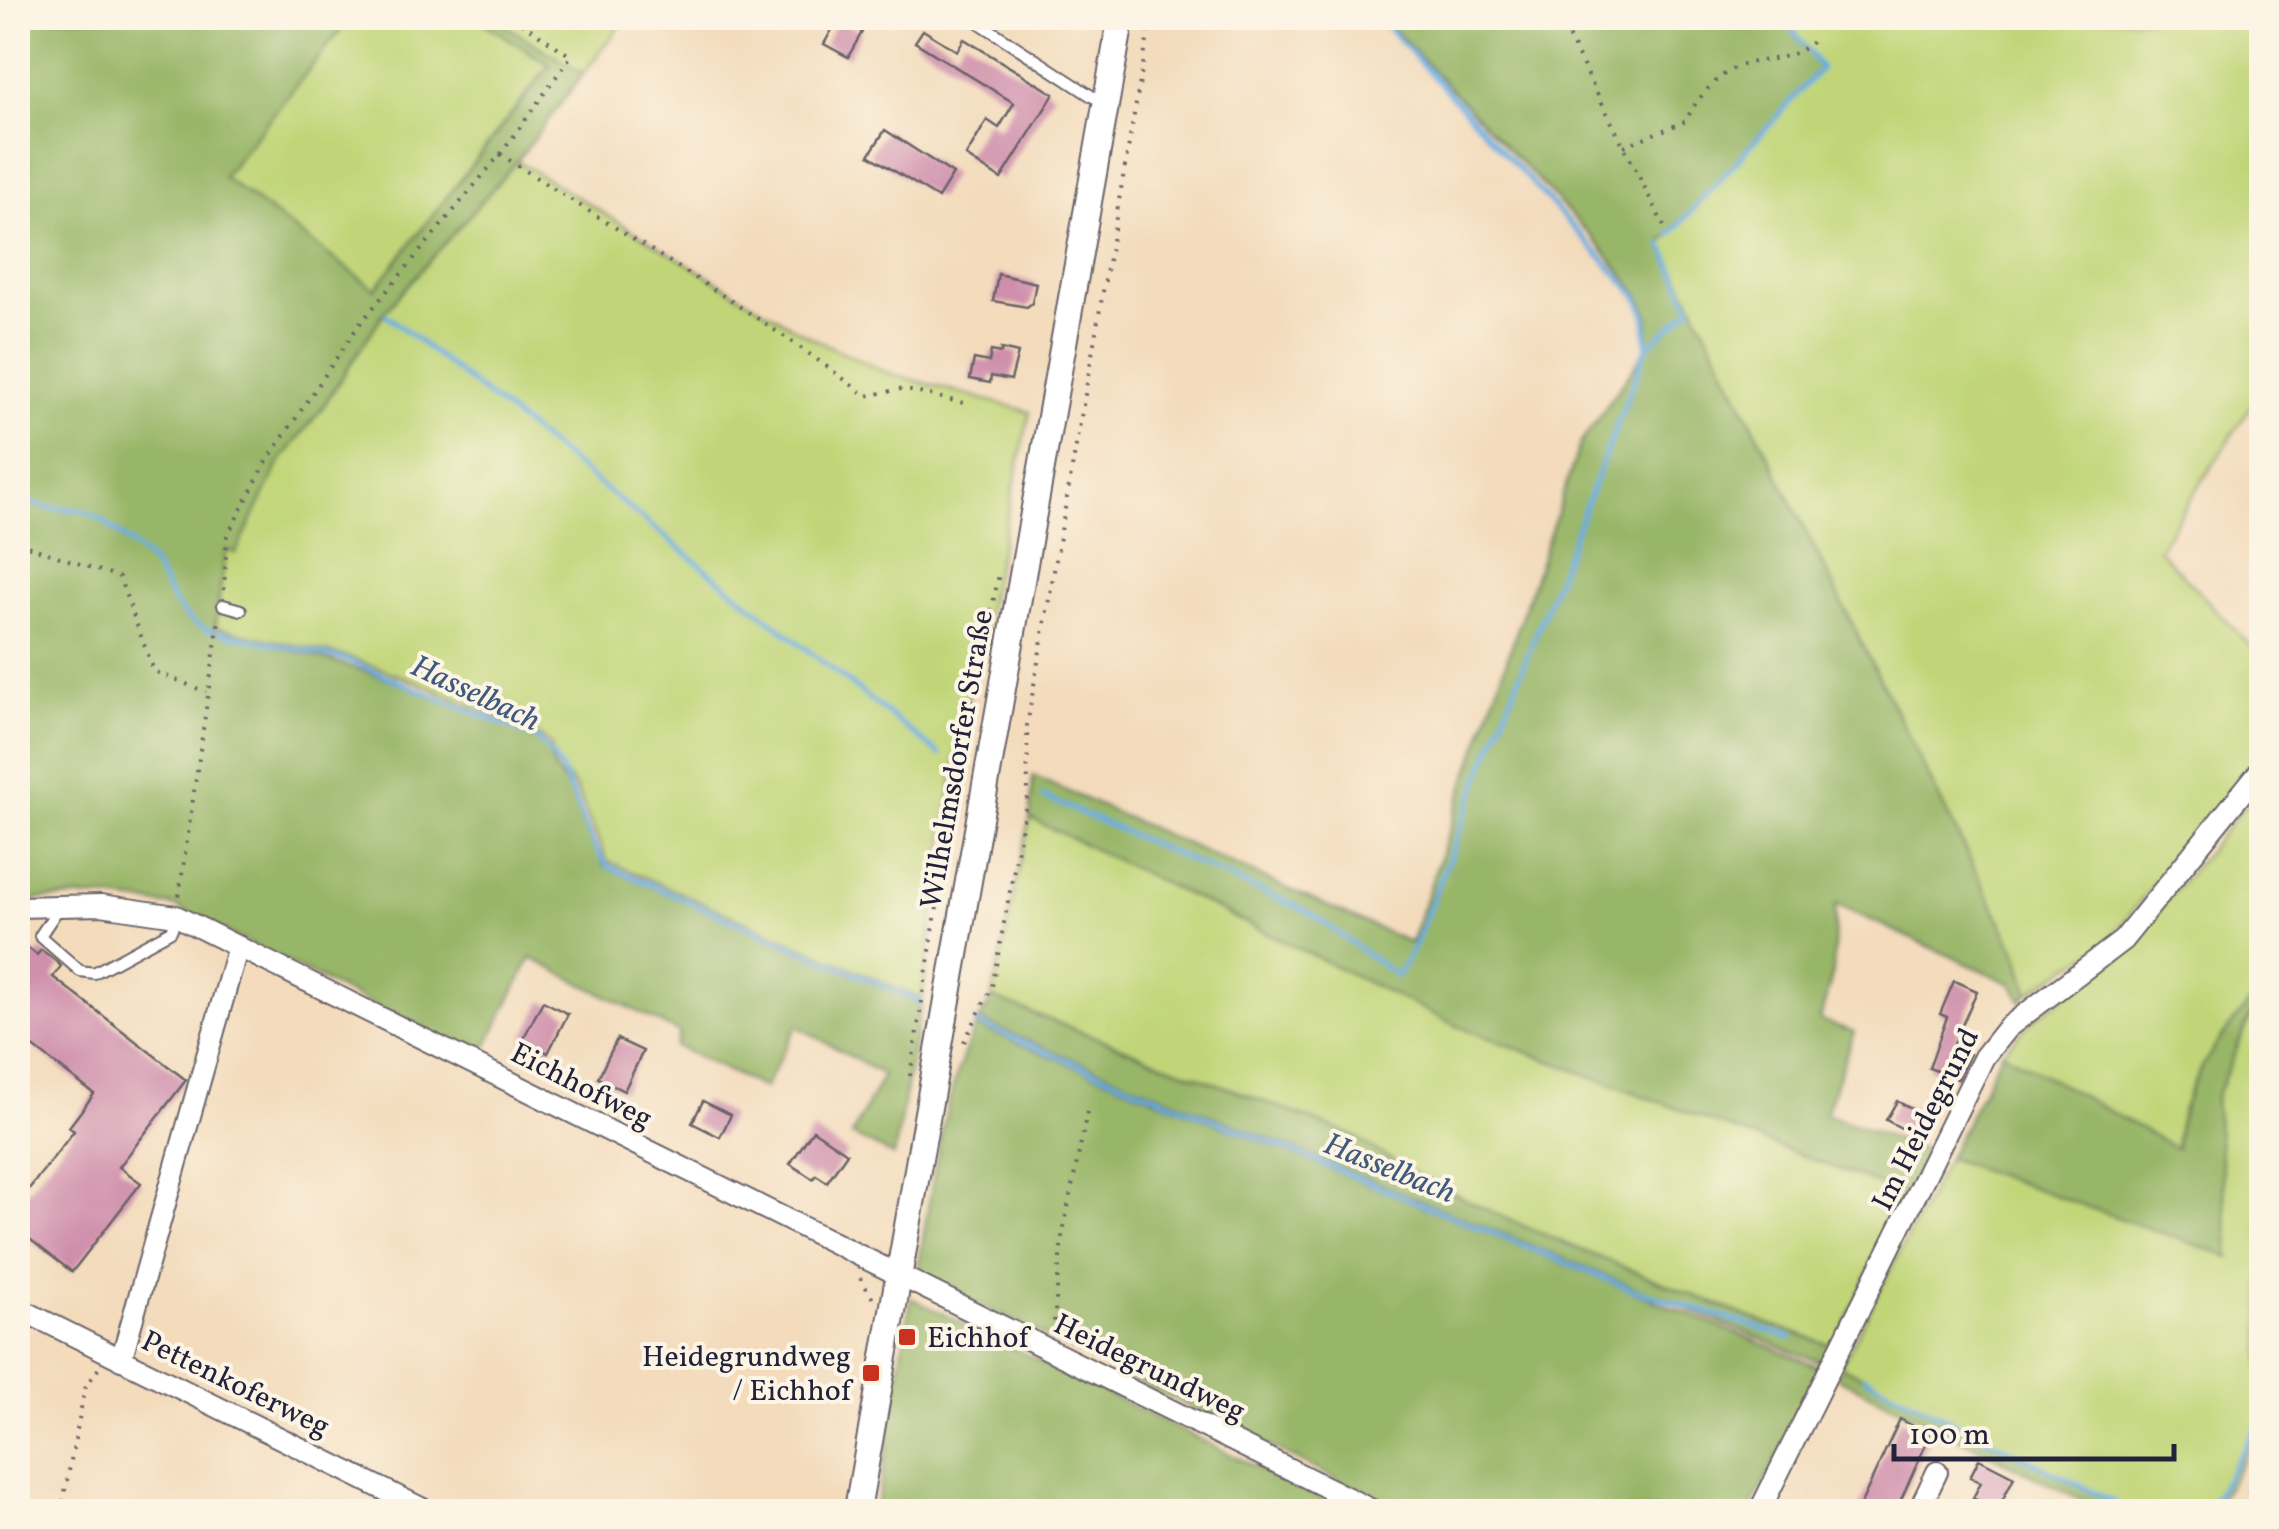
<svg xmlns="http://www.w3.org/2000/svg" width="2279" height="1529" viewBox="0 0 2279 1529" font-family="Vollkorn,serif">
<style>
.green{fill:#c1d578;stroke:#727c5a;stroke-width:2.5}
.forest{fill:#98b668;stroke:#5d6c52;stroke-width:2.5}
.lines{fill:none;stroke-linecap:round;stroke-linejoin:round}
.stream{stroke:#6bade0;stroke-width:5}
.building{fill:#cf8fac}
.service-casing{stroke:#6b6368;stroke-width:14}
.minor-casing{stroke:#6b6368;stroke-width:24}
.tertiary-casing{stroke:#6b6368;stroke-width:29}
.path{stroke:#6b6368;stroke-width:4;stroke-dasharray:2.5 8;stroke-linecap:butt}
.service{stroke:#fff;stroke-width:10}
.minor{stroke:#fff;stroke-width:20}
.tertiary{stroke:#fff;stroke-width:25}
.poi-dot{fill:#c8321e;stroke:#fcf5e5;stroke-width:4}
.labels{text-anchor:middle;stroke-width:8;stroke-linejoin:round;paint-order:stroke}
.street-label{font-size:30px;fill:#22223b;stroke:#fcf5e5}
.poi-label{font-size:30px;fill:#22223b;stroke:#fcf5e5;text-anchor:start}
.water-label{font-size:32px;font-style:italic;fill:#3f5a7d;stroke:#fcf5e5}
</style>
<rect width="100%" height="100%" fill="#fcf5e5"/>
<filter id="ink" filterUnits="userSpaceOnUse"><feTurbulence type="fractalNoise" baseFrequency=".01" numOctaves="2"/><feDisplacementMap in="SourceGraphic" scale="20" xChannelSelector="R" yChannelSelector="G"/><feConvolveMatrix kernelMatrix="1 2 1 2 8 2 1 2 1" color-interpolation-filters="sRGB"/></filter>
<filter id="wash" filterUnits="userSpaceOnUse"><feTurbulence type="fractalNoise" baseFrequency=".0048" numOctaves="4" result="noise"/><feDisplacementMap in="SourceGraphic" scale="40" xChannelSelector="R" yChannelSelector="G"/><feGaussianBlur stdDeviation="2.25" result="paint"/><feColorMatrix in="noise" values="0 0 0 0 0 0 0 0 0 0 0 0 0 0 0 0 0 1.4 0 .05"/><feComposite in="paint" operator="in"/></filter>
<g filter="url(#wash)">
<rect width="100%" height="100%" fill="#f3dbbc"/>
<!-- green -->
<g class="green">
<path d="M350,18H476L550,64L375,290L223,177Z"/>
<path d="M493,18H626L583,74Z"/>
<path d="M1783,18H2261V391L2158,549L2261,657V755L2106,943L2028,993L2019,958L1662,243L1820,69Z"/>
<path d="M517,161L806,335L885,372L1030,412L957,749L922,999L607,861L575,787L558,766L549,743L537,735L419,683L348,657L214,627L226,549L235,553L280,462L322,408L384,312Z"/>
<path d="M2261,786V990C2223,1033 2177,1089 2176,1149L2002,1052L2034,1019L2122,955Z"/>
<path d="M1030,818L1460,1027L1905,1194L1834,1346C1763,1324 1695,1296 1626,1268C1531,1230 1437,1193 1352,1135L992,998Z"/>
<path d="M2261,993V1430L2213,1511H2128L1841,1366L1948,1158L2230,1256L2215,1099Z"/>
</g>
<!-- forest -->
<g class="forest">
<path d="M18,18H350L223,177L375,289L550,65L476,18H493L583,74L517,161L384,312L322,408L280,462L236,553L226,550L214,632C327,655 431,688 535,739L547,748L555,770L571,792L604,866L921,1004L894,1156L852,1135L883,1075L797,1026L764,1088L675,1046L680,1033L531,958L480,1059L174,906L99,897L18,900Z"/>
<path d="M1383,18H1783L1821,68L1662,243L2019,958L2028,993L2021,1001L2012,984L1836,904L1833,972L1820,1020L1854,1032L1825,1114L1926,1150L1905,1194L1460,1027L1030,818L1033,776L1411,943L1580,444L1648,347L1649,316L1639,294L1593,238Z"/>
<path d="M2261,990L2215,1099L2230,1257L1948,1158L2002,1052L2176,1148C2180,1085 2220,1036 2261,990Z"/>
<path d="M992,998L1352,1135C1437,1193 1531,1230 1626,1268C1695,1296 1763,1325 1834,1346L1826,1364L1776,1345L979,1021Z"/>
<path d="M976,1026L1824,1369L1749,1511H1402L917,1274C932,1193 940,1101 976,1026Z"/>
<path d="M911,1298L1346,1511H876Z"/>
<path d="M1841,1366L2128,1511H2104L1836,1377Z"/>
</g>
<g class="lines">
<!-- stream -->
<g class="stream">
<path d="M1784,18L1804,45"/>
<path d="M1670,235L1821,68L1808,50"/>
<path d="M386,315L940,755"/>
<path d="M1647,347L1691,308L1662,244"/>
<path d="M18,492C44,520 72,500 97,517C105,522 146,556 151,562C170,589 175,620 211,631"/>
<path d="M219,632L347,660L536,738C571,765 582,837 608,866L921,1002"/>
<path d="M1042,796L1309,912L1397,976L1416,943L1647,347L1646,316L1637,296L1379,18"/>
<path d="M976,1023L1631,1289L1792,1338"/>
<path d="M1864,1377L2133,1512"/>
<path d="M2206,1512L2262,1419"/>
</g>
</g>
<g id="blocks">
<!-- building -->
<g class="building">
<path d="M838,19L862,32L848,57L824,44Z"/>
<path d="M923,30L957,51L964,39L1054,94L1001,179L966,156L987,120L999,128L1014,103L915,42Z"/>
<path d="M885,130L953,174L938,198L869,155Z"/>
<path d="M998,274L1036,283L1032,303L1027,307L993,301Z"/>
<path d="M1001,349L1018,353L1011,380L991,376L990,383L970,379L974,359L989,362L991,351L1001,353Z"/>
<path d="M18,940L37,955L41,950L52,958L61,966L53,977L186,1080L119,1167L141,1183L72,1272L18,1230V1203L74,1131L69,1127L94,1094L18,1035Z"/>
<path d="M1954,981L1977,991L1952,1048L1970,1054L1958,1079L1929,1068L1947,1017L1940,1014Z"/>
<path d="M543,1001L568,1014L548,1053L523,1039Z"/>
<path d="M617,1039L643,1051L624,1091L598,1078Z"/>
<path d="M703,1101L731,1115L720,1137L692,1123Z"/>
<path d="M1897,1101L1919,1113L1909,1132L1886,1120Z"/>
<path d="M813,1130L847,1153L827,1182L816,1175L813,1179L790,1164Z"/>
<path d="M1900,1419L1930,1435L1904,1493L1895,1512H1857Z"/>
<path d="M1979,1459L2014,1477L1997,1511L1973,1498L1981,1482L1970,1477Z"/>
</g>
</g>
</g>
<g filter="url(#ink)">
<use href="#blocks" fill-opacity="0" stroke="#6b6368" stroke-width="2.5"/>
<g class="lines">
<defs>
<g id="service">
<path d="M972,18L1093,97L1104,99"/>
<path d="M223,605L241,610"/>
<path d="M60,906L40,936L80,971L94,973L171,931L176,917"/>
</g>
<g id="minor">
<path d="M18,907L101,905L176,916L1376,1512"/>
<path d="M18,1308L429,1512"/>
<path d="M121,1360L238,946"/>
<path d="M1759,1512L1984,1057L2007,1028L2123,940L2262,768"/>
<path d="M1918,1512L1937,1472"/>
</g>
<path id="tertiary" d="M857,1512L1121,18"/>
</defs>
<!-- service casing -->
<use href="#service" class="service-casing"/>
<!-- minor casing -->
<use href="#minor" class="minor-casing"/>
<!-- tertiary casing -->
<use href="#tertiary" class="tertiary-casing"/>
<!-- path -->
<g class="path">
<path d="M1559,18L1664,226"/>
<path d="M1624,146L1686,121C1696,98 1721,69 1749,63C1775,58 1793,59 1815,40"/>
<path d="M500,154C622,235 750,306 866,396L902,389L968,404"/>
<path d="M18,543L119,577L154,671L206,692"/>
<path d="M224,590L227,536L267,461L358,326L503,151L571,56L514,18"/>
<path d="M179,896L219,619"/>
<path d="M964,1042L992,987L1028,794L1027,725L1151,18"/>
<path d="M910,1076L962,750L999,574"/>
<path d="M860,1278L874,1300"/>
<path d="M1053,1332L1062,1237L1087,1112"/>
<path d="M61,1512L85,1388L99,1368"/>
<path d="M2240,1512L2262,1464"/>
</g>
<!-- service -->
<use href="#service" class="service"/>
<!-- minor -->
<use href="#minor" class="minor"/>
<!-- tertiary -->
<use href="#tertiary" class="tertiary"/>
</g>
</g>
<!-- markers -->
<g class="poi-dot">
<rect x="897" y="1327" width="20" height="20" rx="5"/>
<rect x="861" y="1363" width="20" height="20" rx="5"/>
</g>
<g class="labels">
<!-- street labels -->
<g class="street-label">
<text transform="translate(956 759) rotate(-80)" y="10">Wilhelmsdorfer Straße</text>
<text transform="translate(582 1085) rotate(27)" y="10">Eichhofweg</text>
<text transform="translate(1925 1119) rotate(-63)" y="10">Im Heidegrund</text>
<text transform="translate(1150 1367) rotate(26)" y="10">Heidegrundweg</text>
<text transform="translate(236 1383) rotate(26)" y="10">Pettenkoferweg</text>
</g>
<!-- poi labels -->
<g class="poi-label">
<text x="927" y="1347">Eichhof</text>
<text x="851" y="1366" text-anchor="end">Heidegrundweg<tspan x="851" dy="34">/ Eichhof</tspan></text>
</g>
<!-- water labels -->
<g class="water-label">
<text transform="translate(476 692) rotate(25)" y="11">Hasselbach</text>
<text transform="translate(1390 1167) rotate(22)" y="11">Hasselbach</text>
</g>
</g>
<!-- margin -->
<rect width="2279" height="1529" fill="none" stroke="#fcf5e5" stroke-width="60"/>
<!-- scale -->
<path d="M1894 1444v15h280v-15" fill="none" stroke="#22223b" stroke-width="5"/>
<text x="1909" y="1444" font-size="30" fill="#22223b" stroke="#fcf5e5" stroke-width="8" paint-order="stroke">100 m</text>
</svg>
